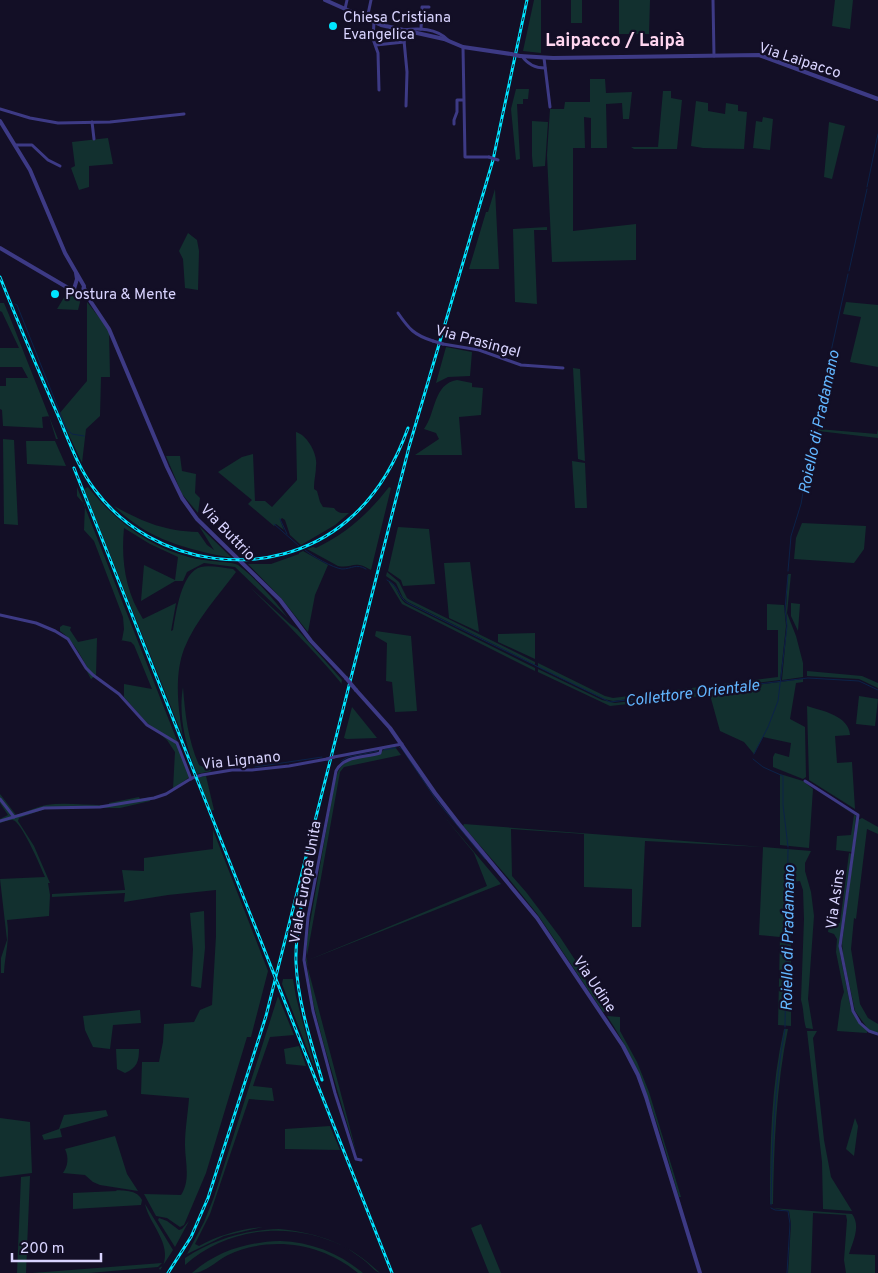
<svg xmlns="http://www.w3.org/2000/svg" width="878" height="1273" viewBox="0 0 878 1273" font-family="Overpass,sans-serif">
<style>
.green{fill:#12302f}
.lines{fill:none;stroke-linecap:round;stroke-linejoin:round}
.stream{stroke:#0c2248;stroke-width:1}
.minor{stroke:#3d3a85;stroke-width:3}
.tertiary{stroke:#3d3a85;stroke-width:4}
.rail-casing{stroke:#00e5ff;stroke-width:3}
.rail{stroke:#130f26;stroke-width:1;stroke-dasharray:4;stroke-linecap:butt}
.minor-bridge{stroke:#3d3a85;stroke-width:3}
.tertiary-bridge{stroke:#3d3a85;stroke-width:4}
.poi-dot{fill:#00e5ff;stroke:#130f26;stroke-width:2}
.labels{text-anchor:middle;stroke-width:4.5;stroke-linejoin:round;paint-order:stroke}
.poi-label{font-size:15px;fill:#d9d4ff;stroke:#130f26;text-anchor:start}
.street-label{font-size:15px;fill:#d9d4ff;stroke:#130f26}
.water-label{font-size:16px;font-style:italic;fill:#62b6ff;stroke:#130f26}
.quarter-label{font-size:18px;font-weight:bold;fill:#ffd6f0;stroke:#130f26}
</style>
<rect width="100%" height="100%" fill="#130f26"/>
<!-- green -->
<g class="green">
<path d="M534,0H541V53L523,51Z"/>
<rect x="571" y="0" width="11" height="23"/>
<path d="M619,0H650L649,34H619Z"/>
<path d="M835,0H853L850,29L832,26Z"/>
<path d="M590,79H605L606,93L632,92L629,119H623L622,103L606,104L607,148H591V118L584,117L585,148H573V231L636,224V260L552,262L547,155L550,109H564L565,102H590Z"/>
<path d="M516,89H529L528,99H523V104H517L520,159L516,160L511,109Z"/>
<path d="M663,91H671V98L682,100L677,149H634L631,147H658Z"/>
<path d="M696,101L708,103V111L725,114L726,103L738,105V111L747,112L744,149L703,148L691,146Z"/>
<path d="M763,117L773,119L770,150L753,148L756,121L762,122Z"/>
<path d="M532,121L548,122L545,166L533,167L532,156Z"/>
<path d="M829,122L845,126L832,179L824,177Z"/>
<path d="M108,138L113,164L89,166V187L79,190L71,168L75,166L72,142Z"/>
<path d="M495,189L499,269H469L486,212H488Z"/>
<path d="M547,227V230H534L537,304L515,302L513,229Z"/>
<path d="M188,233L197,240L199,251L198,290L185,288L183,259L179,251Z"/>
<path d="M68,291L81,298L78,310L57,309Z"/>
<path d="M87,302L109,330L110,377H101L100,416L86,429L82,463L59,414L87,381Z"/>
<path d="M846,302L878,305V367L850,362L861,317L843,314Z"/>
<path d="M0,303H4L9,315L58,439H56L49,416L42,417L43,428L3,426L2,410L0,409V386H6V378H28L22,367H0V348H19L2,312L0,311Z"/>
<path d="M446,347L472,352L470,376L448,377L436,383Z"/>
<path d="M573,368L580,369L585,461L578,459Z"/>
<path d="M457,380L472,383V387L483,388L481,415L459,417L462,455H415L439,439L436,433L424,429C436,413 433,384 457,380Z"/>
<path d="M818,429L877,434L878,429V438L818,431Z"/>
<path d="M296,432C307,435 318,454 316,466C316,473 314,480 314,487V489L317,491L320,502L323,507L334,508C338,514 343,513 349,513L335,525L301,545L290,535L285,520L282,518L280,520L284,530L276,524L274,526L248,504L252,500L218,472L242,457L253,454L255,501H265L272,507L297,480Z"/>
<path d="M3,439L14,440L18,525L4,524Z"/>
<path d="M26,441H55L66,466L27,464Z"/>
<path d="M166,456H180L182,471L196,474L195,493L200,498L198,513L182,494Z"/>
<path d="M572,461L585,463L587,508H575Z"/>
<path d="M77,487L191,776L173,789L175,752L167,740L145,721L124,697V684L152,689L134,645L131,642L120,640H122L124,629L123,617L94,541L84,530L85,505L77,496Z"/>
<path d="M88,487C117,523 152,549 197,559C206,561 234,562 238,565C256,578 275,601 288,618L235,567L204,563L187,572L183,581H175L141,601L144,565L175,580L178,557L150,544L124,528C121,560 125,591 143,619L176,603L171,631L173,630C176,613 181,572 201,567C210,565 223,568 233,569L236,572C218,596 195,621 184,649C174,676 178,709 183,737L84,489Z"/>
<path d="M389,487L391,488L371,570C353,559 353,569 338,566L307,549L313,547L316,548C346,534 369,513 389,487Z"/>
<path d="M114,506C143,522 164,531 198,532L207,545L214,550L199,526L232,558C186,549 148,540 114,506Z"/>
<path d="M802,523L866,526L864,549L854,563L794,559L796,538Z"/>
<path d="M398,527L429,529L435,584L403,586L401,580L388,571Z"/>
<path d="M303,551L328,565L315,595L308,632L281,598L248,564H271L299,554V553Z"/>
<path d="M470,562L479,632L449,618L444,563Z"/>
<path d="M387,572L399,582L407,598L410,600L535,662V665L408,602L403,598L396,583L386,576Z"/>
<path d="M788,574H791L787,613L796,636L803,663V677L782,680L787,626L786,609Z"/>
<path d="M388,581C398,586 397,596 405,603L535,668V671L402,604Z"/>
<path d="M251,588L290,624L297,629L342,680L341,685V683C313,649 282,619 251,588Z"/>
<path d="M791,603L800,604L798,631L791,616Z"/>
<path d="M767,604L784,605L786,626L780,680L613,701L604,699L538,667V663L605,696L613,698L778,677V630H767Z"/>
<path d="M63,625L71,627L70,630L78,642L97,638L96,675L91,679L85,668L87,667C79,653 73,640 60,631V627Z"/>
<path d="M376,631L411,636L417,711L395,712L392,682L386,681L387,643L375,636Z"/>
<path d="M535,633V659L498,642V634Z"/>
<path d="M538,669L602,700L615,703L803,679V682L796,683L790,719L805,727L806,777L803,779L773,767V757L775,753L789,757L791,743L763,737L764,735L754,754L744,742L720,731L710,695L610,706L538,672Z"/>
<path d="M807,671L862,676L878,683V688L859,679L807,676Z"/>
<path d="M183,687C185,714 188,740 199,765L212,771L197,774C186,746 178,717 183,687Z"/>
<path d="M859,696L878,699L875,726L856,724Z"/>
<path d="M807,706C823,711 849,716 850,735L835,736L837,763L852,762L855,809L809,780Z"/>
<path d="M352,707L377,738L347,739L344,738Z"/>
<path d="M395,747L401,755L344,767L340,772L306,961L487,886L474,853L442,814L501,884L306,961L357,1155C345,1118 335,1082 324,1045C315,1011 305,976 307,940L334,786C335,781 336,775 339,770C345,757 368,757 380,754L384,749Z"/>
<path d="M780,774L803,781L813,789L809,848L780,845Z"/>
<path d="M206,776L214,810L211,811L198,777Z"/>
<path d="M0,794L16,815C26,812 36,807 46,805C67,802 88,806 109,805V803L139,797L140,799L151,797L150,801L120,808H48L19,818L18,821L34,846L50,883H48L50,895L49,916L7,920C10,941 5,953 4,973H1V958L7,940L0,879L45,877C40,865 24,828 15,821C11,818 4,822 0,823V819L8,815L0,803Z"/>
<path d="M833,801L856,816L852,852L836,850L837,836L851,835L854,815Z"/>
<path d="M862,818L878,827V834L867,829L856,919L854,918L851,949L860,1004L868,1018L878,1024V1033L868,1029L855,1011L843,955L842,943L858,820Z"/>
<path d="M464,824L763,847L811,851L805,863V871L811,892L814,916L808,999L813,1029L806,1028C803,1018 804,1009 801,1000L804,919L803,890L800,881L791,882V1026L778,1025L780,937L759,935L763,847L645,841L641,927H632V889L584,887V834L511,829L512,876L526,892L560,937L585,975L586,983L606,1012H603L538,915L509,879L463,826Z"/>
<path d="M213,830L268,971L251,1037H247L206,1173L184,1225L180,1227L167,1218L156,1216L144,1194L181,1195C191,1180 185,1161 185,1145C185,1129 188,1113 189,1098L141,1094L142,1062H159L163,1042L164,1024L194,1022L200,1010L212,1005L216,936V890L168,895L124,902L125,893L52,897V894L125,890L122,870L144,871V858L213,849Z"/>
<path d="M849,853L852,854L840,954L851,1009L867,1031V1033L837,1031L841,1001L844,992L836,952L837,939L834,934L828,932L829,924L840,923Z"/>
<path d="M204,911L205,948L201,988L191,986L193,949L190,913Z"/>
<path d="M283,979H293L296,997L316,1072L282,984Z"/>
<path d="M278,996L294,1035L270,1037L253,1086L272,1088L274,1101L249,1099L210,1214L195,1244L199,1246C219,1235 241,1229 263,1227L224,1236L187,1254L204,1222L214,1197Z"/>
<path d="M140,1010L141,1023L113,1025L110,1049L93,1047L85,1030L83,1016Z"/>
<path d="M607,1016L620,1017V1031L637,1062L649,1092L681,1197H679C660,1133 645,1072 607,1016Z"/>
<path d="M784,1029H788C776,1086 774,1146 773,1204H770C770,1145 771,1086 784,1029Z"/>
<path d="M807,1031H817L813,1038L824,1140L831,1177L852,1211L823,1209L822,1162Z"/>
<path d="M299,1046L306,1066L286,1064L284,1049Z"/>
<path d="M116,1049H139C139,1061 137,1068 125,1073L117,1069Z"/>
<path d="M106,1110L108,1116L60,1129L62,1137L44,1140L42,1135L59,1129L64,1115Z"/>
<path d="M0,1118L30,1122L32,1173L0,1177Z"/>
<path d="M855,1118L858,1126L854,1156L846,1149Z"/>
<path d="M330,1126L340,1150L285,1149V1129Z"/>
<path d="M115,1136L127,1174L138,1191L100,1185L93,1182L85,1175L63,1173C68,1166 69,1158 65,1149Z"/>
<path d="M30,1176L26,1273H17L21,1177Z"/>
<path d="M116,1190C126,1191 137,1190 142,1200L141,1205L73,1209V1193L117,1191Z"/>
<path d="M145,1204L173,1250L160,1270L159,1268L163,1266C172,1243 149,1224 145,1204Z"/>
<path d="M772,1208L852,1214C861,1226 853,1241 849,1254L875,1255V1273H846L844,1260L847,1220L846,1215L813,1213L811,1273H788L791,1224L789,1211Z"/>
<path d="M159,1218L167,1221L179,1230L182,1229L189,1221L175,1247L158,1220Z"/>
<path d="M481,1224L501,1273H489L471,1228Z"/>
<path d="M279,1229C320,1233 350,1244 380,1273C374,1271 370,1265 365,1261C358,1256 351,1250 343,1246C292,1221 228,1226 185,1265V1258C214,1239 245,1230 279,1229Z"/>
<path d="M280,1241C311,1242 339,1253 363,1273H358C322,1243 271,1235 228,1255C216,1261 206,1273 192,1273C217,1251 247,1242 280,1241Z"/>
<path d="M162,1263L158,1267L89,1273H32Z"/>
</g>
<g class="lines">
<!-- stream -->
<g class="stream">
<path d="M867,187L878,134"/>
<path d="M849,271L867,189"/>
<path d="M15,304L17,305L66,428L72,434L84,436"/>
<path d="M280,519L287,534"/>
<path d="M274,524L299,546"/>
<path d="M305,550C312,556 333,568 342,569C352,569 356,563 366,569"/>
<path d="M788,571L791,536L801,504L814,429L848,274"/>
<path d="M387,580C400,586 397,597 408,603L610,702L808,678L859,681L878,690"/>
<path d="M399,747L402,749L437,801L485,859"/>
<path d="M384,750L396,748"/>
<path d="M754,754L768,727L778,701L787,626L785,609L788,575"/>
<path d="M753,759L763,767L783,776V805L788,847"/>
<path d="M341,761L348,757L378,751"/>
<path d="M255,767L322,757"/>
<path d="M785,1027L788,849"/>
<path d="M771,1205C772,1146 774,1087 785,1029"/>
<path d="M771,1208L775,1210L788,1211L790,1224L787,1273"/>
</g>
<!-- minor -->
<g class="minor">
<path d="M713,0L714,56"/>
<path d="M345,9L347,0"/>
<path d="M367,19L371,0"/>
<path d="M374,22L373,39L378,53L379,90"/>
<path d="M421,29L422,7H429"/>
<path d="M376,45L404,42"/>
<path d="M463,47L465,157H489"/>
<path d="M522,56C528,65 535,68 545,68"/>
<path d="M544,58L550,107"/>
<path d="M406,106L407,72L403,30C419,28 436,28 448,40"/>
<path d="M0,109L30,118L58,123L110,122L184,114"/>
<path d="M92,122L94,139"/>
<path d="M454,124V120L457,112V100H463"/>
<path d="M16,145H32L48,160L60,166"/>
<path d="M398,313C409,329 414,335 433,341"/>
<path d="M443,344L479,350L521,365L563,368"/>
<path d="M0,615L36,623L55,631L68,639L86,668L93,675L119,694L147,725L177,743L191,779"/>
<path d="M334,757L402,744"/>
<path d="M805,781L858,815L840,946L853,1011L860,1023L869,1031L878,1034"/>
<path d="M0,799L14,817"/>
<path d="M0,821L44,808L100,807L154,798L166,794L192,778L202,775L232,770H252L289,766L327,759"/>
<path d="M361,1160L356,1159L335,1093L313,1011L304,960L308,917L336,771C344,755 365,758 380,753L381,749"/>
</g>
<!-- tertiary -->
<g class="tertiary">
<path d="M325,0L381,25L444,39L463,47L511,54"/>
<path d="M520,56L553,58L759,55L878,99"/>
<path d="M0,121L30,170L65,253L84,286L83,291L80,293L76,292L74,289L77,279L76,273"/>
<path d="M0,248L75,292"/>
<path d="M84,288L91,302L109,329L167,467L182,498L197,519L280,600L311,641L346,678"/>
<path d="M356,690L390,728L435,793L459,824L537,918L623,1046L638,1075L646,1097L700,1273"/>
</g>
<defs>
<g id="rail">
<path d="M0,277C19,325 39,372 60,420C70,444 79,469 95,490C153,568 272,584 347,521C377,496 395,464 408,428"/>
<path d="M74,468L392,1273"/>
<path d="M302,901C299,921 295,942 296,963C298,1003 311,1042 322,1080"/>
<path d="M168,1273L191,1237L208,1198L266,1016L409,447L493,160L527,0"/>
</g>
</defs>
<!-- rail casing -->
<use href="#rail" class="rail-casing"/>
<!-- rail -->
<use href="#rail" class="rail"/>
<!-- minor-bridge -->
<g class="minor-bridge">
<path d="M489,157L498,160"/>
<path d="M433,341L443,344"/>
<path d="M327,759L334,757"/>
</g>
<!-- tertiary-bridge -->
<g class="tertiary-bridge">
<path d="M511,54L520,56"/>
<path d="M346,678L356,690"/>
</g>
</g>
<!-- markers -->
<g class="poi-dot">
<circle cx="333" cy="26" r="5"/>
<circle cx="55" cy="294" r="5"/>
</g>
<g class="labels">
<!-- poi labels -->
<g class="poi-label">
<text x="343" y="22">Chiesa Cristiana<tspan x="343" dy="17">Evangelica</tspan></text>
<text x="65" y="299">Postura &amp; Mente</text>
</g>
<!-- street labels -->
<g class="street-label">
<text transform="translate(800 60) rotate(18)" y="5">Via Laipacco</text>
<text transform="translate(478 341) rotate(15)" y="5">Via Prasingel</text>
<text transform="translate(228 532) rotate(46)" y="5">Via Buttrio</text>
<text transform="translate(241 760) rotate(-6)" y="5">Via Lignano</text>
<text transform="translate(305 882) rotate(-80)" y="5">Viale Europa Unita</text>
<text transform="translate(835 899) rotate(-82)" y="5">Via Asins</text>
<text transform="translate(595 984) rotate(56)" y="5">Via Udine</text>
</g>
<!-- water labels -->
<g class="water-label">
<text transform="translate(818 422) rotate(-78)" y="6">Roiello di Pradamano</text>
<text transform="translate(692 692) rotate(-7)" y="6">Collettore Orientale</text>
<text transform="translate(787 938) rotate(-89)" y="6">Roiello di Pradamano</text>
</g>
<!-- quarter labels -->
<g class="quarter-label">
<text x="615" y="46">Laipacco / Laipà</text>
</g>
</g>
<!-- scale -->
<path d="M12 1253v8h89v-8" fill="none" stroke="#d9d4ff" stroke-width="2.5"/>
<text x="20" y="1253" font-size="15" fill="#d9d4ff" stroke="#130f26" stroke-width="4" paint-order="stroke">200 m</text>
</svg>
